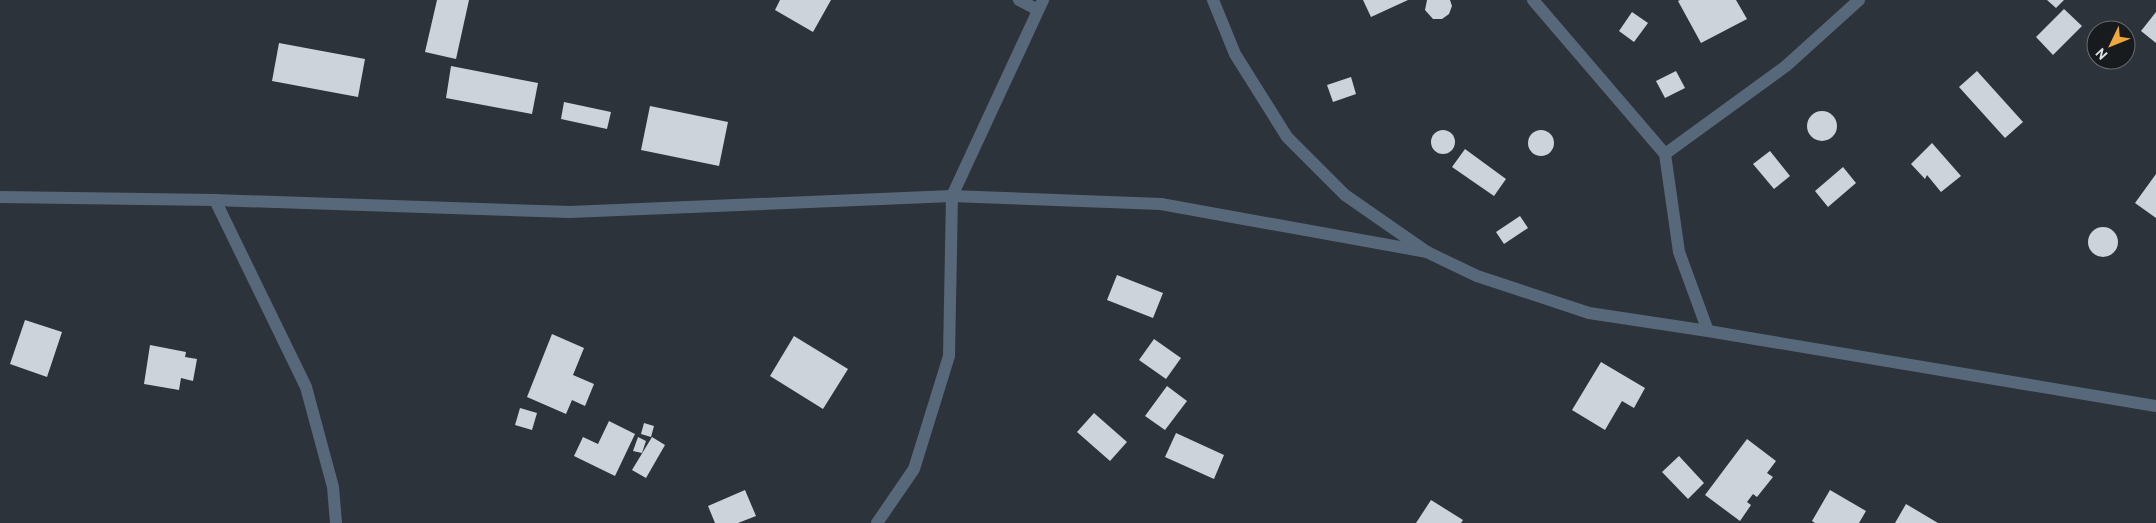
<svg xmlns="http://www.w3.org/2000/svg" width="2156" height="523" viewBox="0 0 2156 523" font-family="Overpass,sans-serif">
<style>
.building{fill:#ccd3db}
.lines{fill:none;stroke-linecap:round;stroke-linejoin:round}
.minor{stroke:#58687b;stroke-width:12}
.tertiary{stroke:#58687b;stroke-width:12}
</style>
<rect width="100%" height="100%" fill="#2d333a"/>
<!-- building -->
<g class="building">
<path d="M437,0H469L456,59L425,52Z"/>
<path d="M780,0H831L813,32L775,10Z"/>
<path d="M1363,0H1408L1371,17Z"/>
<path d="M1427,0H1450L1452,6L1449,14L1442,19H1433L1425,10Z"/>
<path d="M1680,0H1736L1747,19L1701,43L1678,1Z"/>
<path d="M2047,0H2064L2056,8Z"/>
<path d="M2064,9L2082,26L2053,55L2036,37Z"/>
<path d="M1632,12L1648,23L1634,42L1619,31Z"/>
<path d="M2156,12V43L2141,31Z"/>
<path d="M279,43L365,59L358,97L272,81Z"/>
<path d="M451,66L538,83L532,114L446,98Z"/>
<path d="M1676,71L1685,88L1665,98L1656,81Z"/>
<path d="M1977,71L2023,122L2005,138L1959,87Z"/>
<path d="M1351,77L1356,94L1333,102L1327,85Z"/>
<path d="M564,102L611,112L607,129L561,119Z"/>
<path d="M650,106L728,122L719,166L641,150Z"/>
<circle cx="1822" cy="126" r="15"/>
<circle cx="1443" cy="142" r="12"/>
<circle cx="1541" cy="143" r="13"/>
<path d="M1932,143L1961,176L1941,192L1927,175L1925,179L1911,164Z"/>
<path d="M1465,149L1506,179L1494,196L1452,167Z"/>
<path d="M1770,151L1790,176L1774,189L1753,164Z"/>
<path d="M1843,167L1856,183L1828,207L1815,191Z"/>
<path d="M2156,174V218L2135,203Z"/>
<path d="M1520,216L1528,228L1504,244L1496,232Z"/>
<circle cx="2103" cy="242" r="15"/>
<path d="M1117,275L1163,293L1153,318L1107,300Z"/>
<path d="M25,320L62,332L47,377L10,364Z"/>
<path d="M552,334L584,348L573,375L594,384L585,406L572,400L566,414L527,397Z"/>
<path d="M794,336L848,369L823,409L770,376Z"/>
<path d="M1154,339L1181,358L1166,379L1139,360Z"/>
<path d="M150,345L186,352L185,357L197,359L193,381L181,378L179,390L144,384Z"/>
<path d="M1601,362L1645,388L1634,408L1622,401L1605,430L1572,410Z"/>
<path d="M1167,386L1187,401L1165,430L1145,416Z"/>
<path d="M520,408L537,413L532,430L515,425Z"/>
<path d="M1094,413L1127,442L1110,461L1077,432Z"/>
<path d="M609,421L635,434L615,476L574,456L583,437L598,444Z"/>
<path d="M644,423L654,426L651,437L641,434Z"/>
<path d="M1176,433L1224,455L1214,479L1165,457Z"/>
<path d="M638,437L646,441L642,453L633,451Z"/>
<path d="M652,437L665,445L646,478L632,470Z"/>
<path d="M1747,439L1776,461L1767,473L1773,477L1757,497L1753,494L1747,502L1751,505L1740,521L1705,495Z"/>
<path d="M1679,456L1704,483L1688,499L1662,472Z"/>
<path d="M745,490L756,516L738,523H715L708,506Z"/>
<path d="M1830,490L1866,511L1859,523H1815L1812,521Z"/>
<path d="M1431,500L1463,520L1461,523H1416Z"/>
<path d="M1906,504L1938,523H1895Z"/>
</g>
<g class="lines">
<!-- minor -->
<g class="minor">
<path d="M1019,0L1038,10"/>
<path d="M1533,0L1665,154L1679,252L1708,331"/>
<path d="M1665,154L1786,66L1859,0"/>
<path d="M0,197L215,200L570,212L952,196L1161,204L1427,252"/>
<path d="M215,200L306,387L333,487L336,523"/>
<path d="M877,523L914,469L949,356L952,196L1043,0"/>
</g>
<!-- tertiary -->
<path class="tertiary" d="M1213,0L1235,54L1287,137L1345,195L1427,252L1477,276L1589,313L1708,331L2156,406"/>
</g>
<!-- north arrow -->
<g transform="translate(2111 45) rotate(227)"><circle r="24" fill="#181b1d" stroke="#686b6e"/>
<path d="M0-4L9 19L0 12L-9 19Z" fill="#efa73e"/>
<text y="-8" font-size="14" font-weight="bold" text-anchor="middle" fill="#dfe3e7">N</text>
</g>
</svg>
